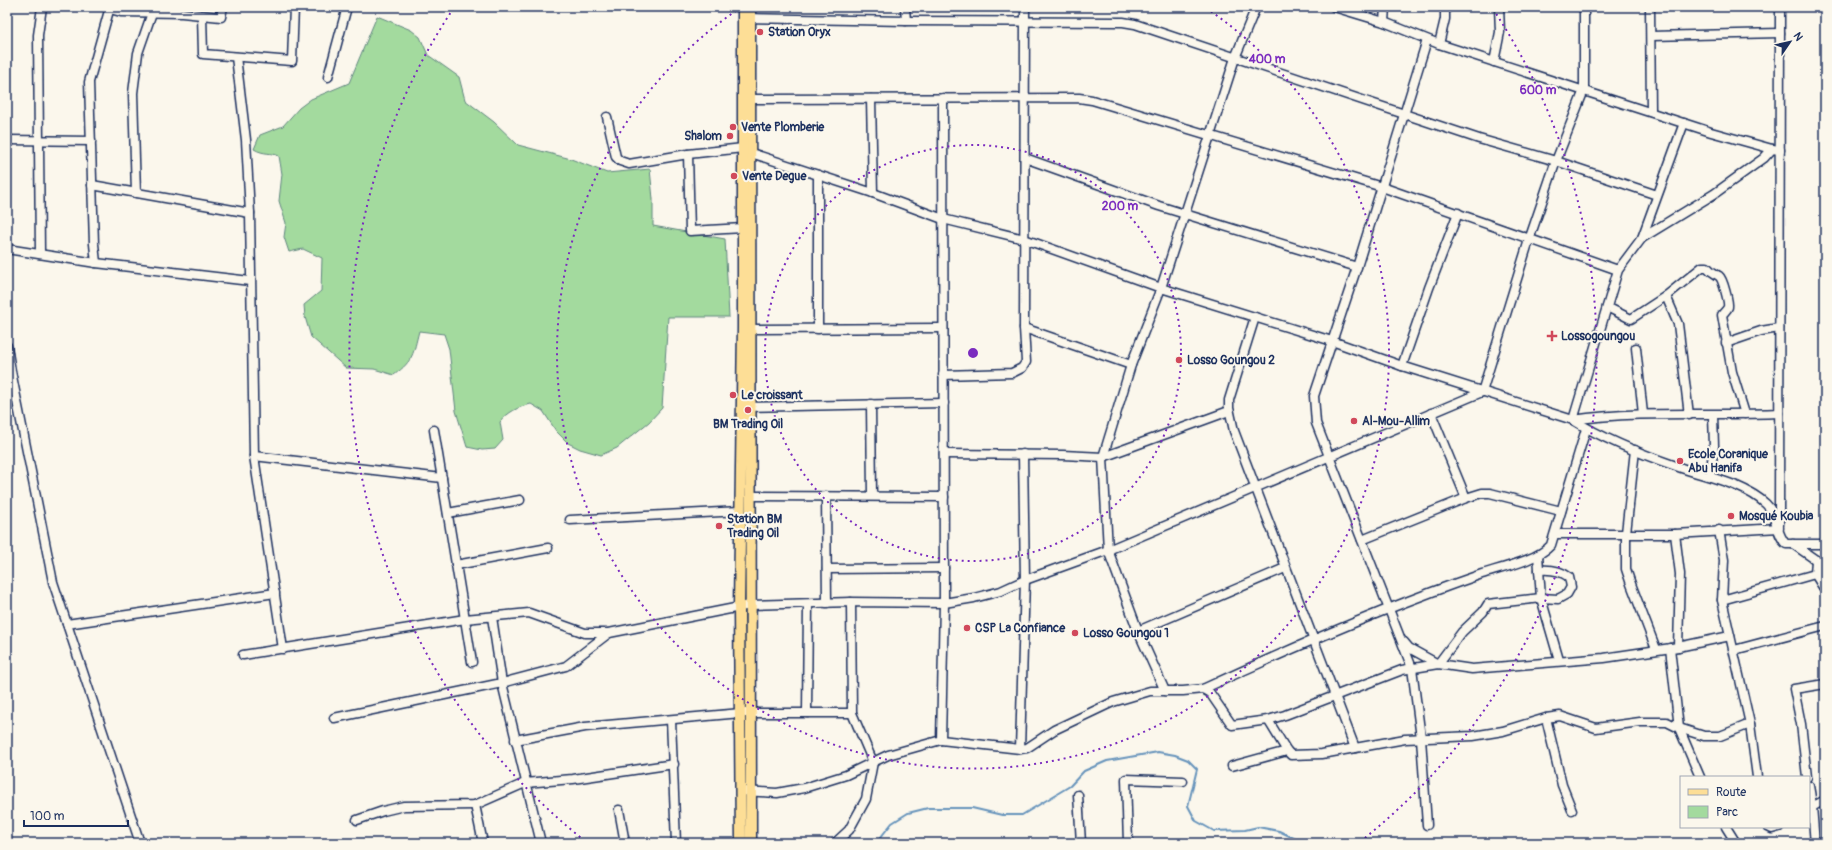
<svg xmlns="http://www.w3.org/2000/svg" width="1832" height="850" viewBox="0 0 1832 850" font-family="Pangolin,sans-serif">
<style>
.green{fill:#a3da9e;stroke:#5f847e}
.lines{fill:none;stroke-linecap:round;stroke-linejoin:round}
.stream{stroke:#6693bb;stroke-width:2}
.minor-casing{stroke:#1b2f5e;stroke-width:11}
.major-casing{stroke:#1b2f5e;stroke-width:13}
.minor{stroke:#fbf7ec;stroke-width:8}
.major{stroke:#fdde96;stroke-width:10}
.ring{fill:none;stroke:#7b2cbf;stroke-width:2;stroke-dasharray:2 4}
.poi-dot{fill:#d1495b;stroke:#fbf7ec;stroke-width:1.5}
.labels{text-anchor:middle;stroke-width:4;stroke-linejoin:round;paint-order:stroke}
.poi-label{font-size:12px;font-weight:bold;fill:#1b2f5e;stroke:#fbf7ec;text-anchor:start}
.centre{fill:#7b2cbf;stroke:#fbf7ec;stroke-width:2}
.ring-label{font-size:12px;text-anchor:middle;font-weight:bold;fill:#7b2cbf;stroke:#fbf7ec;stroke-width:4;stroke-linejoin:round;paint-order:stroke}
</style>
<rect width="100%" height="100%" fill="#fbf7ec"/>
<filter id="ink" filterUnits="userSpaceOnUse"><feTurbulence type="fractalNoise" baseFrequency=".025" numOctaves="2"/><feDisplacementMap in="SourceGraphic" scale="8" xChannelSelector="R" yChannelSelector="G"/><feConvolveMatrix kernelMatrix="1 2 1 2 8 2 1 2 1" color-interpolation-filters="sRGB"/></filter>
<g filter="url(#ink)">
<!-- green -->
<path class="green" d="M377,16L411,30L420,37L428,55L459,77L465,100L494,122L518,145L571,159L607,173L650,169L653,199V226L725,239L729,317H668L662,408L649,422L617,448L601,455L580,449L568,443L556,431L543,411L531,404C518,407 508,412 500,422L503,440L495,449L482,450L467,447L456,411L449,349L444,334L419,331C413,354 414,360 394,375L374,369L346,368L311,337L305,317L304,305L321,291L322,258L303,249L289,252L284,237L286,223L279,201L282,174L279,156C271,152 264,155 254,149L260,135L283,126L299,108L311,99L349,83Z"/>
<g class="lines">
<!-- stream -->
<path class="stream" d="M876,843L892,823L908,813L928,808H972L1002,815H1022L1070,786L1084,771L1107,761L1158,752L1175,755L1188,760L1197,769L1188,806L1196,821L1214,831L1245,830L1258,827L1279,831L1304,843"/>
<defs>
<g id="minor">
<path d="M905,7L906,21"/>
<path d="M1334,7L1384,22L1439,44L1711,132L1772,149L1780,150"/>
<path d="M1650,7L1651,112"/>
<path d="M110,9L121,12L182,13L221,17L223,7"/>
<path d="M202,15L203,54L292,61L294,7"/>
<path d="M745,18L906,21L1123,22L1135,24L1479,139L1556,161L1657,195"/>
<path d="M1384,22L1385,7"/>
<path d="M1651,36L1780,33"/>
<path d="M1427,40L1357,267L1314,396L1316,423L1412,668L1421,738L1427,825"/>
<path d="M1439,44L1445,19V7"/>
<path d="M236,57L246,140L250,213L254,456L283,649"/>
<path d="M1494,62L1500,32L1499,7"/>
<path d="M328,77L347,7"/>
<path d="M745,97L750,99L1079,98L1092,100L1382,187L1618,270"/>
<path d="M871,99L873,193"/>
<path d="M607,117L616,157L620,161L629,164L688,154L743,148L751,153L873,193L943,219L1024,239L1161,288L1332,341L1402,366L1573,420C1604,439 1641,454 1676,466C1705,477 1742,482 1766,504C1777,514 1776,535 1786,544H1825"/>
<path d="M1684,123L1642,238L1618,270L1573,420C1641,410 1710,416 1779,413"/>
<path d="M7,140L91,141"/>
<path d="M688,154L690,231L743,228"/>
<path d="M1025,158L1159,206L1357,267"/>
<path d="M92,185L250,213"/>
<path d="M136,193L133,93L138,53L154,7"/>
<path d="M1642,238L1714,194L1764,158L1772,149"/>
<path d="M7,249L96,263L250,281"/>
<path d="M40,254L38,35L42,7"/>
<path d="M96,263L94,244L89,82L110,7"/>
<path d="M1666,296L1678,324L1689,415"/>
<path d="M1607,307L1631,319L1666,296L1702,267H1707C1711,272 1714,273 1719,276C1723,279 1729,303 1728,307C1727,310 1724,312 1722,315L1732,372L1745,414"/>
<path d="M1255,317L1229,400V408L1234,431L1355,748"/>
<path d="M744,328L751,329L943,328"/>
<path d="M1024,328L1131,365"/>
<path d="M818,329V175"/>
<path d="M1726,343L1761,331L1779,328"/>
<path d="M7,346L11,371L53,582L140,843"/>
<path d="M1636,348L1643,414"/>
<path d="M1402,366L1429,288L1458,213"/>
<path d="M943,375L1012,373L1022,368L1026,362L1024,328L1025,7"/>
<path d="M1482,392L1529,240L1556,161L1584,90V7"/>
<path d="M871,404L872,496"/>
<path d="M744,407L944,403"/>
<path d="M1431,413L1466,498"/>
<path d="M434,430L472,662"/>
<path d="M1635,450L1626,533V569L1631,584L1656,649"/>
<path d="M944,454L1063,455L1103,457L1229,411"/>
<path d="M254,456L442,478"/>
<path d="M1710,476L1714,446L1713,415"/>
<path d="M751,496L944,497"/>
<path d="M826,496L827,603"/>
<path d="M448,513L520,500"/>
<path d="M570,520L740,511"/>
<path d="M1779,525L1780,7"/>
<path d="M1719,530L1724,560L1722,600L1750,724L1757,777"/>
<path d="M1555,534H1675L1779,528"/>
<path d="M1675,534L1680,574L1678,647"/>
<path d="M1362,540L1466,498L1482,493H1490L1561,511"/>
<path d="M1793,544L1816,560L1825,564"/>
<path d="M1538,555L1541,598L1559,660"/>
<path d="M1816,560L1815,574L1825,590"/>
<path d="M456,565L548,548"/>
<path d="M827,569L944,568"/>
<path d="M1722,600L1815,574"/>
<path d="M492,617L502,683L541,843"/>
<path d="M67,624L275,593"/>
<path d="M1138,631L1285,568"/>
<path d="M1404,642L1409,648L1438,664L1462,632L1483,612L1488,604L1541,598L1558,599L1567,594L1571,587L1569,577C1560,570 1550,569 1539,570"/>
<path d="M1670,648L1679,728L1700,777"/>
<path d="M1734,650L1825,626"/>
<path d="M243,655L465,619L529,613L585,633H609L750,605L851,602L944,603L974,598L1001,591L1025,580L1108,550L1482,392"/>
<path d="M1203,689L1210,693L1232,725L1268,720L1285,715L1402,670L1438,664L1472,669L1604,658L1678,647L1730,636"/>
<path d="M1165,691L1138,631L1108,550L1103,457L1131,365L1161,288L1235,58L1256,7"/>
<path d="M807,713L808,604"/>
<path d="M334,718L502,683L566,666L609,633"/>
<path d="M1546,718L1562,785L1572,810"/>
<path d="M671,720L676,843"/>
<path d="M1268,720L1287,751L1291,755L1322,754L1405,739L1473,736L1503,731L1546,718L1560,716L1596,728L1640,722H1667L1679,728L1704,736H1720L1750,724"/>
<path d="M515,740L585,727L741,713H852"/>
<path d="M941,740L1020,749L1027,748L1054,730L1113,702L1150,691H1183L1203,689C1294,647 1386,607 1482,574C1501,568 1538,560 1551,545L1586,429"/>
<path d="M1020,749L1025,580L1023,454"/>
<path d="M1232,766L1287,751"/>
<path d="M1807,777L1801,724L1794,689L1825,684"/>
<path d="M1809,786C1813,805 1813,824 1815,843"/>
<path d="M742,791L777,793L804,788L846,775L888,755L941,740L944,603L943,98"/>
<path d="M1078,795L1081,843"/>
<path d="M475,805L483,843"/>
<path d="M1810,808L1825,800"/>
<path d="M619,810L625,843"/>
<path d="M357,820L383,811L404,806L475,805L525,783L573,779L674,764"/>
<path d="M1726,827L1736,843"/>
<path d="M1768,827L1772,829L1779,827"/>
<path d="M835,843L849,830L866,799L873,762L852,713L851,602"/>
<path d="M1128,843L1126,779L1183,781"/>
</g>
<g id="major">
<path d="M750,7L751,843"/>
<path d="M741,843L739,607L743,327V7"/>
</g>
</defs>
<!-- minor casing -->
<use href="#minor" class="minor-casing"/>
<!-- major casing -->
<use href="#major" class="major-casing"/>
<!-- minor -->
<use href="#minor" class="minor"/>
<!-- major -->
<use href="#major" class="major"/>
</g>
</g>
<!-- distance rings -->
<g class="ring">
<circle cx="973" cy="353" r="208"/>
<path d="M1206 8A416 416 0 1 1 740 8"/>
<path d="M585 841A623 623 0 0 1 453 9M1493 9A623 623 0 0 1 1361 841"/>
</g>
<!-- markers -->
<g class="poi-dot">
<circle cx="760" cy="32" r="4"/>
<circle cx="733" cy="127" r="4"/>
<circle cx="730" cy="136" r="4"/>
<circle cx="734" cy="176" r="4"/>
<path d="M1550 330h4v4h4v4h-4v4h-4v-4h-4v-4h4z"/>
<circle cx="1179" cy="360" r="4"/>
<circle cx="733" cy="395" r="4"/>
<circle cx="748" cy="410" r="4"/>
<circle cx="1354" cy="421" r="4"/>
<circle cx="1680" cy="461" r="4"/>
<circle cx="1731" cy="516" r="4"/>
<circle cx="719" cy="526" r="4"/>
<circle cx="967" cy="628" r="4"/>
<circle cx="1075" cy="633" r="4"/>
</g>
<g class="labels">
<!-- poi labels -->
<g class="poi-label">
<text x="768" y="36">Station Oryx</text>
<text x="741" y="131">Vente Plomberie</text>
<text x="722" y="140" text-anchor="end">Shalom</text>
<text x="742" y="180">Vente Degue</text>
<text x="1561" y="340">Lossogoungou</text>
<text x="1187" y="364">Losso Goungou 2</text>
<text x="741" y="399">Le croissant</text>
<text x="1362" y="425">Al-Mou-Allim</text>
<text x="748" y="428" text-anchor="middle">BM Trading Oil</text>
<text x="1688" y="458">Ecole Coranique<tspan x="1688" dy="14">Abu Hanifa</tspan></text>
<text x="1739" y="520">Mosqué Koubia</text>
<text x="727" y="523">Station BM<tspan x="727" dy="14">Trading Oil</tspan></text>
<text x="975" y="632">CSP La Confiance</text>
<text x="1083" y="637">Losso Goungou 1</text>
</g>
</g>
<circle cx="973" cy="353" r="6" class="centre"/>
<g class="ring-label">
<text x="1267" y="63">400 m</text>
<text x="1538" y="94">600 m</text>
<text x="1120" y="210">200 m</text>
</g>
<!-- margin -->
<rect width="1832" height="850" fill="none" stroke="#fbf7ec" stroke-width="24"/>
<rect x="12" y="12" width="1808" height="826" fill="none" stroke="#1b2f5e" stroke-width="1.5" filter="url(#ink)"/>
<!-- legend -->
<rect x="1680" y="776" width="130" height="52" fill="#fbf7ec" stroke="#a1a7b3"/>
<rect x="1688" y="789" width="20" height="6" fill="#fdde96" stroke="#a1a7b3"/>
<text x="1716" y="796" font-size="12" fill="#1b2f5e">Route</text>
<rect x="1688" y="806" width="20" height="12" fill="#a3da9e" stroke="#a1a7b3"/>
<text x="1716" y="816" font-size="12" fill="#1b2f5e">Parc</text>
<!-- north arrow -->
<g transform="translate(1790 42) rotate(56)" stroke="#fbf7ec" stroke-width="3" paint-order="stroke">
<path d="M0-3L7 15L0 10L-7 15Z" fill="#1b2f5e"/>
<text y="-6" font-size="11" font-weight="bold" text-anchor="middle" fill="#1b2f5e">N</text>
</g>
<!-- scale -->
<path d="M24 820v6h104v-6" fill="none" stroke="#1b2f5e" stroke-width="2"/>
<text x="30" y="820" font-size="12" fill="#1b2f5e" stroke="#fbf7ec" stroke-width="3" paint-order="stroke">100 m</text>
</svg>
